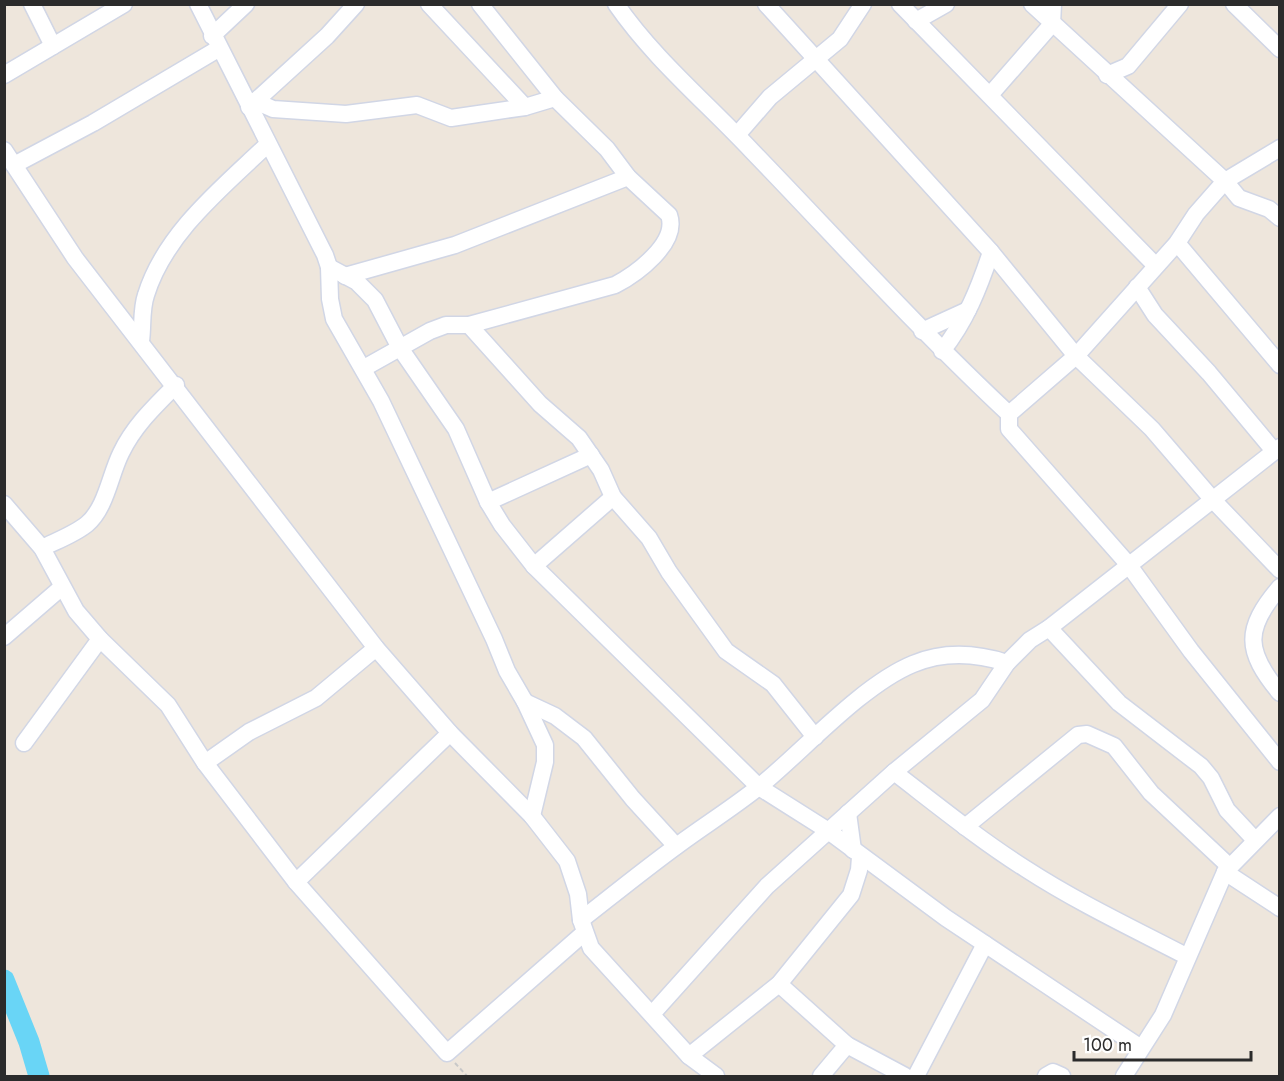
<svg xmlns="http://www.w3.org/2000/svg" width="1284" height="1081" viewBox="0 0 1284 1081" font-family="Jost,sans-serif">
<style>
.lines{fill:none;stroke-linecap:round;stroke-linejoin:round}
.river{stroke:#69d5f6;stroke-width:21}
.minor-casing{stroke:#d1d6e5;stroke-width:19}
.path{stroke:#c8c8c8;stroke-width:2;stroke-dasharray:4.5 3;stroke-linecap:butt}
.minor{stroke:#fff;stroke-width:16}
</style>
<rect width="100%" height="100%" fill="#eee6dc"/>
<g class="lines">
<!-- river -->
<path class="river" d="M4,980L29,1042L39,1076"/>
<defs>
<g id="minor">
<path d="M32,4L53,46"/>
<path d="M198,4L325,255L329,267L330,299L334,319L381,401L494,639L507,671L525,702L545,745V762L532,816"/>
<path d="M429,4L525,107"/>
<path d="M616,4C654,59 706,102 752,151C837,239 919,330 1009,414"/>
<path d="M766,4L991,252L1076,356L1152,429L1213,500L1280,570"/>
<path d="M900,4L1155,265"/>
<path d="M1032,4L1225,181L1239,198L1269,209L1280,218"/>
<path d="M1234,4L1280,49"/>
<path d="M916,21L946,4"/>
<path d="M212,36L246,4"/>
<path d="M4,75L124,4"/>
<path d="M1107,75L1128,66L1180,4"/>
<path d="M990,95L1052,24L1053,4"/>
<path d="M255,101L273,109L346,114L417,105L451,118L525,107L555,98"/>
<path d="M249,107L327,36L356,4"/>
<path d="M737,135L770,97L840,39L863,4"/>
<path d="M1280,148L1225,181L1196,214L1177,243L1076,356L1009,414V429L1128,564L1191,651L1280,762"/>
<path d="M4,150L75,258L376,648L450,733L532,816L567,861L578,894L581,920L591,948L689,1056L716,1076"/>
<path d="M14,165L93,123L218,49"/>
<path d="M1177,243L1280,365"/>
<path d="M329,267L357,282L375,300L400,348L456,429L488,502L502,525L534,566L759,787L827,830L946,918L1141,1048"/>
<path d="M345,276L455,245L628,177"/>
<path d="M1137,287L1155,315L1209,373L1274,451"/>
<path d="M469,325L540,404L579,438L601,470L613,497L649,538L669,572L726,651L773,684L815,737"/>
<path d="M922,331L968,310"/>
<path d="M141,341C143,327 141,309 146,295C165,233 223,187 268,144"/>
<path d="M942,351C966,321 979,288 991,252"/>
<path d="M364,368L430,331L446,325H469L615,285C636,274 679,243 669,215L628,177L607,149L555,98L480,4"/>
<path d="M488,502L591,455"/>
<path d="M4,504L42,548L76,611L100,639L168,705L205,763L296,882L447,1053L584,933"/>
<path d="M42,548C56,541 75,534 87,524C106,508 110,475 121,453C134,426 154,407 176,385"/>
<path d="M534,566L613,497"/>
<path d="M1280,587C1244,629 1245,651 1280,693"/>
<path d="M1049,628L1119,703L1201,766L1211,778L1227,810L1255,840"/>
<path d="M4,637L62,587"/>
<path d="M525,702L555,716L584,738L633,799L676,846"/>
<path d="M24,743L100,639"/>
<path d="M205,763L249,732L316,698L376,648"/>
<path d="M894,772C937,805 980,840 1026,869C1077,902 1132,928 1186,956"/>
<path d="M848,813L853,850"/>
<path d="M965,827L1078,735L1087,734L1114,746L1151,793L1229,866"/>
<path d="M1225,872L1280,908"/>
<path d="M296,882L450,733"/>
<path d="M581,920C613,895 645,869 678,845C705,825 734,807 760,786C804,750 862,685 913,664C944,651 976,653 1007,663"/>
<path d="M779,984L847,1045L905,1076"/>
<path d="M653,1013L767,886L894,772L982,700L1007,663L1030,640L1049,628L1280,447"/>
<path d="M689,1056L779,984L851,895L859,870L860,857"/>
<path d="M821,1076L847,1045"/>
<path d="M916,1076L985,944"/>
<path d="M1046,1076L1053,1072L1062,1076"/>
<path d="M1124,1076L1163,1015L1225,872L1280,816"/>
</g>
</defs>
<!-- minor casing -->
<use href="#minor" class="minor-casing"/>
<!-- path -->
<path class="path" d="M455,1063L467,1076"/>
<!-- minor -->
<use href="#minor" class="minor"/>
</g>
<!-- border -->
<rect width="1284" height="1081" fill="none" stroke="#2b2b2b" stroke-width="12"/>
<!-- scale -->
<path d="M1074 1051v9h177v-9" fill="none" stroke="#2b2b2b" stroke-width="3"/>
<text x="1083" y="1051" font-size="18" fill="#2b2b2b" stroke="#ffffff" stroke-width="4.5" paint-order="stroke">100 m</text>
</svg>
